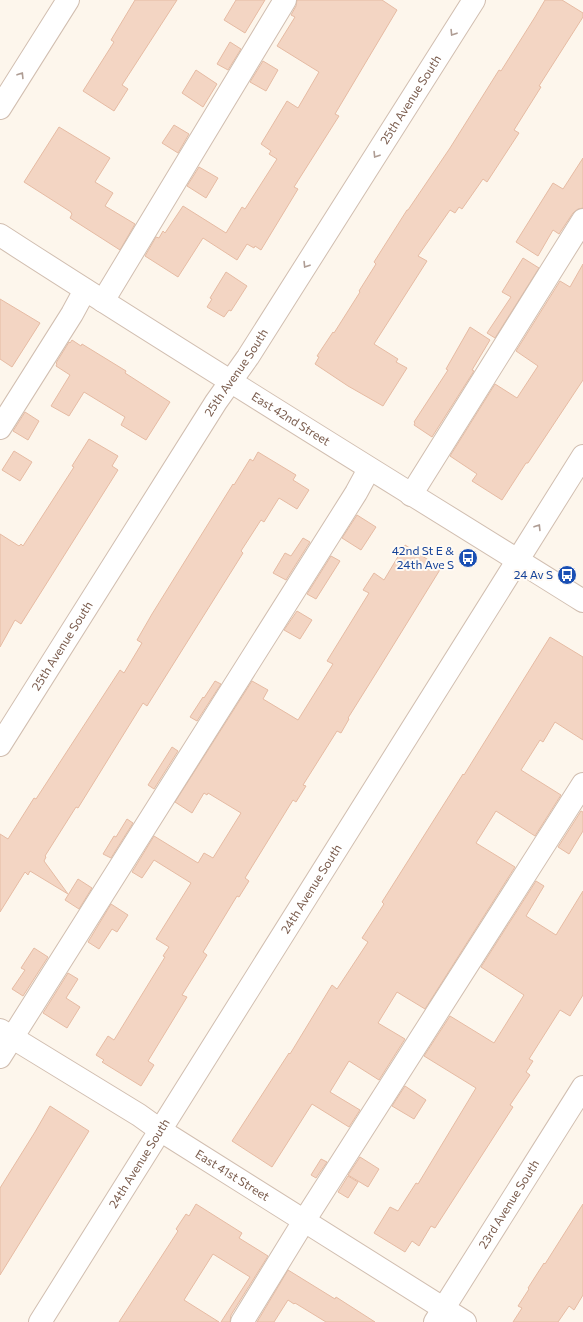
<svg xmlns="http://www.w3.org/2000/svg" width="583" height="1322" viewBox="0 0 583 1322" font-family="Commissioner,sans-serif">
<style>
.building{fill:#f3d5c3;stroke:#e6bba3}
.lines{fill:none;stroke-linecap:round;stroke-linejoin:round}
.minor-casing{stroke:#d1beb0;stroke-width:24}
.minor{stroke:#fff;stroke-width:22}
.oneway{stroke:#af9d94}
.labels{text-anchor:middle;stroke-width:4;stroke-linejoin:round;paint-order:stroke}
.street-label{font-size:12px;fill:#7a5c4d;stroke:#fffaf3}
.transit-label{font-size:12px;fill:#164399;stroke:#fffaf3;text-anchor:end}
</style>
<rect width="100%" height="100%" fill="#fdf6ec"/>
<!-- building -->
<g class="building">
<path d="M135,0H177L122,85L128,89L114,111L83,91L114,42L111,40Z"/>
<path d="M236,0H265L245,33L224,20Z"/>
<path d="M297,0H382L397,10L335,114L339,116L294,187L298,189L261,250L255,246L254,248L247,244L237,260L203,238L178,277L145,256L156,237L159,238L163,231L165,233L183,206L226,233L242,207L245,209L277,159L269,154L271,151L261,144L287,101L298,108L319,72L277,46L295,17L291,15L296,6Z"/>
<path d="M545,0H562L583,13V17L539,86L541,87L514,130L519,133L487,182L483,179L462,209L459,207L455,213L450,210L418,256L427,261L374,344L398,359L396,362L407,368L383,406L348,386L315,364L319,357L317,356L333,332L334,333L360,292L359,291L376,264L374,262L407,210H408L450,148L499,70L501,71L535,17Z"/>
<path d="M230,42L241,49L228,70L217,64Z"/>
<path d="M263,61L278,70L266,91L250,82Z"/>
<path d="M196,70L217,84L203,107L182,93Z"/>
<path d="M174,125L189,134L178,153L162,143Z"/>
<path d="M59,127L110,158L95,182L113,193L105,206L135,224L120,250L70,218L72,214L71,213V212L24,182Z"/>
<path d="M583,158V208L578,209L573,213L559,234L553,230L538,256L516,242L553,183L563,189Z"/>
<path d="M199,167L218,178L206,198L187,186Z"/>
<path d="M523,258L539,268L495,338L487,333L511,297L502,292Z"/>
<path d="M583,264V380L528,463H526L502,500L472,481L477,474L450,456L495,384L517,398L538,366L516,351L560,281L570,287Z"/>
<path d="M226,272L247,286L231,311L229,310L224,317L207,307L212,299L210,298Z"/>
<path d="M0,299L40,323L12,367L0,359Z"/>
<path d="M470,327L490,340L472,370L474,371L432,437L414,425L415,423L414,422L448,370L446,369Z"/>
<path d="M72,340L81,346L82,344L126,371L125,373L170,402L146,440L121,425L125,417L84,392L69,416L51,406L70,375L56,366L57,364L56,363L69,342L70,343Z"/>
<path d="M25,412L39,421L28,440L13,431Z"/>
<path d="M89,439L118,456L112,466L118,470L21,624L15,620L0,647V534L19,546L21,544L23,546L74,467L72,466Z"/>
<path d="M14,451L32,462L20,481L2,470Z"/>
<path d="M258,452L296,475L293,480L309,490L297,509L279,498L264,522L261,520L241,551L243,553L147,706L143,703L78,808L76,807L45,856L46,857L44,861L68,894L30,871L28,875L25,872L0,912V834L8,839L34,798L36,799L120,670L124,673L142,643L137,640L152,614L233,484L234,485L250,459L253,461Z"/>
<path d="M357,515L376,527L361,550L342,538Z"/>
<path d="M303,538L310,542L286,580L273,573L285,553L291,556Z"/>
<path d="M405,545L441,568L378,670L348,718L349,719L341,733L337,731L303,785L306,786L296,802L293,800L245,878L249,881L239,897L237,896L203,952L207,955L182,995L187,997L148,1061L154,1065L141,1086L102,1062L104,1060L96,1055L108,1036L114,1040L165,957L163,956L169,947L156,939L191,883L154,860L142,878L132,872L154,836L198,863L204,853L213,858L241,813L208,793L207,795L204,793L192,813L175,802L252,681L268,690L263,699L298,720L333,664L327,661L369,593L363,590L374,573L384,580Z"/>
<path d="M331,556L340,561L316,599L307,594Z"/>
<path d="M297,611L312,620L300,639L284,630Z"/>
<path d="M550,637L583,657V740L555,722L543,742L540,740L521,770L561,795L535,836L496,811L476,843L515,867L425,1009L397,992L378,1023L405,1039L379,1080L349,1061L330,1092L360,1110L349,1127L312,1104L272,1167L232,1141L289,1053L290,1054L332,985L337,989L368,942L362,938L384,904L382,902L463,774L464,775Z"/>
<path d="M215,681L221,684L197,721L190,717L203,697L204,698Z"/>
<path d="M172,747L178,751L154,789L148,785Z"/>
<path d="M581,811L583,812V831L569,854L558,847Z"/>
<path d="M127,819L133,823L111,858L103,854L114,836L116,837Z"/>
<path d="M78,879L92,888L79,909L65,900Z"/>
<path d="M536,881L544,886L526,916L556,935L583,891V995L570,1016L560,1010L529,1059L533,1061L526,1072L530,1075L510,1105L513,1107L435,1228L431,1226L419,1246L412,1241L405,1252L374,1233L390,1207L398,1211L416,1183L418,1184L476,1088L424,1056L450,1016L494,1043L524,995L481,967Z"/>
<path d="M111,904L128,915L117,932L112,929L99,949L88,942Z"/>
<path d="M34,948L48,957L23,996L12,989L25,970L21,968Z"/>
<path d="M68,973L78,979L66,998L80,1007L67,1028L43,1013Z"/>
<path d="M405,1086L426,1100L414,1119L392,1106Z"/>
<path d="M50,1106L89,1131L0,1275V1188L35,1132Z"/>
<path d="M360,1157L379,1169L368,1187L348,1175Z"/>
<path d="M321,1159L327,1162L316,1178L311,1175Z"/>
<path d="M348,1176L358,1182L348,1198L338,1192Z"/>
<path d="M196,1204L242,1233L239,1238L268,1256L231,1315L230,1322H221L250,1277L213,1254L184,1300L219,1322H119L178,1231L176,1229L186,1214L189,1216Z"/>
<path d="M583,1204V1295L574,1310L569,1306L558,1322H513L522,1308L518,1306L529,1289L528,1288L544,1263L545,1264Z"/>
<path d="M288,1270L335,1299L336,1297L375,1322H326L295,1303L294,1304L288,1300L274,1322H257Z"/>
</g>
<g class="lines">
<defs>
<g id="minor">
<path d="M0,108L68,0"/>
<path id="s1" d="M0,235C193,360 388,479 583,601"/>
<path d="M103,301L285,0"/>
<path d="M0,428L72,314L85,290"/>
<path d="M411,495L583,220"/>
<path id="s2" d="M0,745L216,402L248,357L474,0"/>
<path id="s3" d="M0,1030L139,1115L160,1130L465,1322"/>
<path d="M0,1057L356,493L369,469"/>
<path id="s4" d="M40,1322L583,456"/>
<path d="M242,1322L304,1221L583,784"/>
<path id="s5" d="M435,1322L583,1087"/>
</g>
</defs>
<!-- minor casing -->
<use href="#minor" class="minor-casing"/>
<!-- minor -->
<use href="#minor" class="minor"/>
</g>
<!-- one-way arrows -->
<defs><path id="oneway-chevron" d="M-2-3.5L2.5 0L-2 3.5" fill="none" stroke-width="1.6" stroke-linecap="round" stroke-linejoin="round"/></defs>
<g class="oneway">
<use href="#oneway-chevron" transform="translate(453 33) rotate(122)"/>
<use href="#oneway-chevron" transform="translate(21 75) rotate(-58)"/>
<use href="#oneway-chevron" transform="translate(376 155) rotate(122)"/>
<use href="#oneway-chevron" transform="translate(306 265) rotate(122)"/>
<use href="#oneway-chevron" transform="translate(538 527) rotate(-58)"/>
</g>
<!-- icons -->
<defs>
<symbol id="bus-disc" viewBox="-11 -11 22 22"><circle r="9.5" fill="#1a4fb4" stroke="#fffaf3"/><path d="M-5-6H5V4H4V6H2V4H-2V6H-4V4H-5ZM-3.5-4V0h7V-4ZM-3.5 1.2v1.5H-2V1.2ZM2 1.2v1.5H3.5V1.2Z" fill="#fff"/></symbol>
</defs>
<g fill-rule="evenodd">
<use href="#bus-disc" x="457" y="547" width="22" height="22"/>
<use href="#bus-disc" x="556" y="564" width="22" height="22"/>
</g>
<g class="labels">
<!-- street labels -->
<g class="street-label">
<text dy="4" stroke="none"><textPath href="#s2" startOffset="765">25th Avenue South</textPath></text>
<text dy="4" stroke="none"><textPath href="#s2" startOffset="441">25th Avenue South</textPath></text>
<text dy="4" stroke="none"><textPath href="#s1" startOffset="344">East 42nd Street</textPath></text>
<text dy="4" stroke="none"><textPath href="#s2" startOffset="117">25th Avenue South</textPath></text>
<text dy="4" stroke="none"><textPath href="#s4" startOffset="511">24th Avenue South</textPath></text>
<text dy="4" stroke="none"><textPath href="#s4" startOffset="187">24th Avenue South</textPath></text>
<text dy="4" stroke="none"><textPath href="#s3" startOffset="274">East 41st Street</textPath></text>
<text dy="4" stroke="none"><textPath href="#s5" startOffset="139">23rd Avenue South</textPath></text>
</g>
<!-- transit labels -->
<g class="transit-label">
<text x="454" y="555">42nd St E &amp;<tspan x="454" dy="14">24th Ave S</tspan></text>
<text x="553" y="579">24 Av S</text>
</g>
</g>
</svg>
